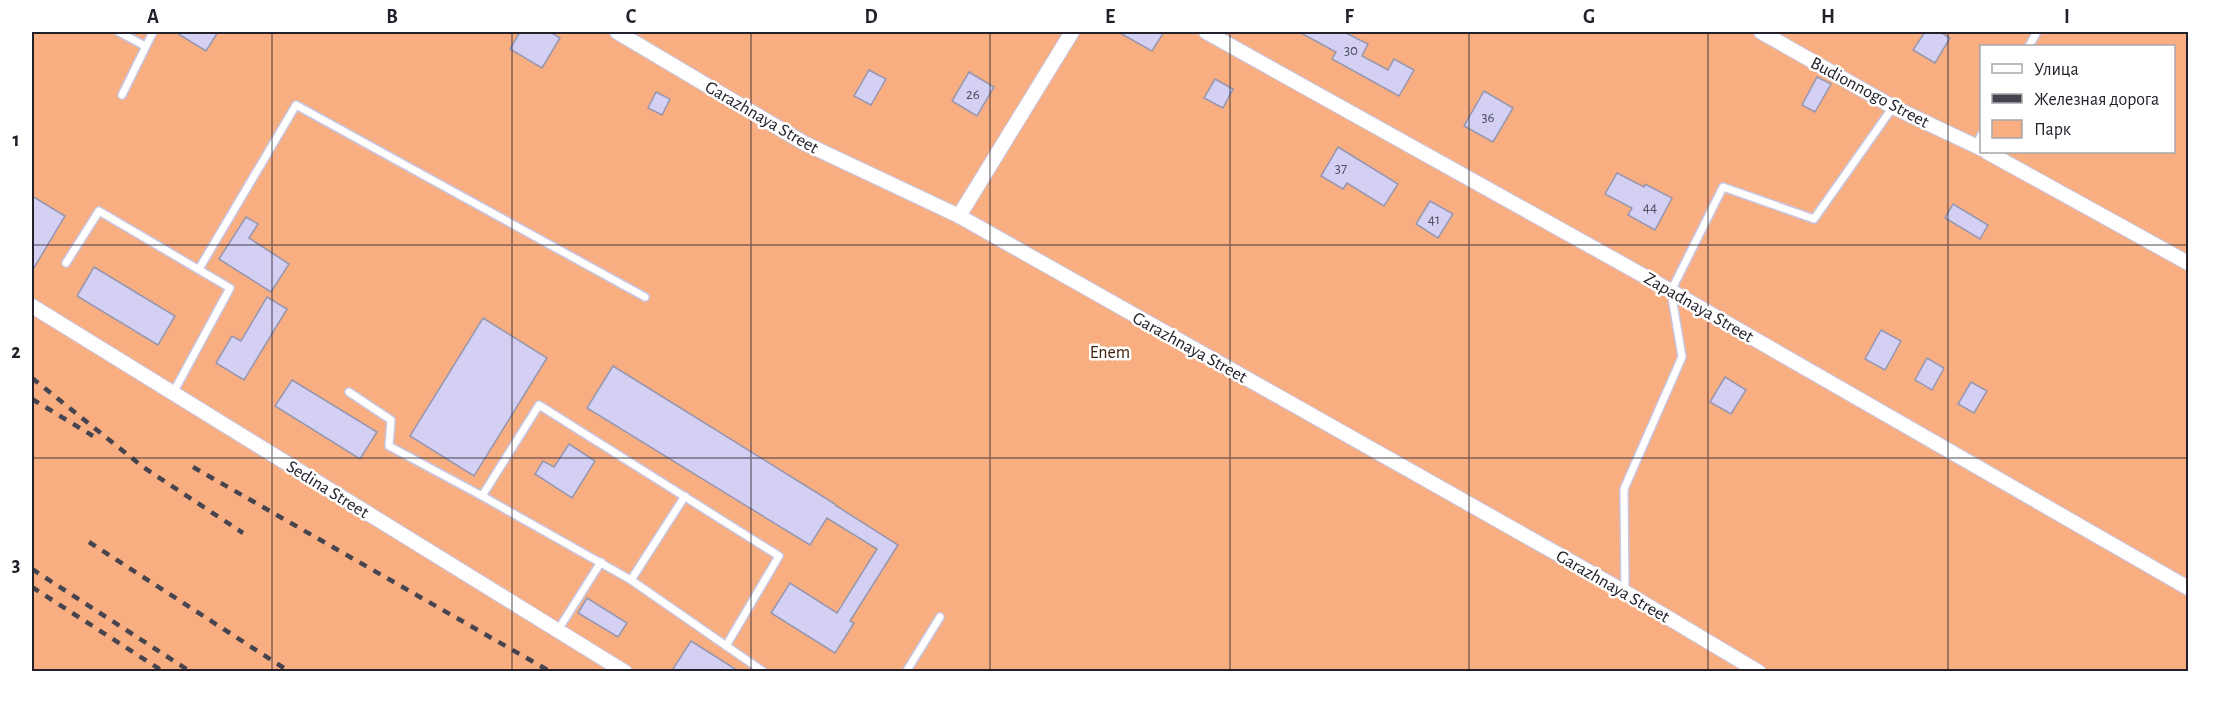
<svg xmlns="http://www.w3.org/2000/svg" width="2220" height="703" viewBox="0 0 2220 703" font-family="'Alegreya Sans',sans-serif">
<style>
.green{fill:#f8ae81;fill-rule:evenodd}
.building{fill:#d3d0f3;stroke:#9796af;stroke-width:1.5}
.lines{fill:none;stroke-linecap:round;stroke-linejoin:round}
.lane-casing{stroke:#c7c5e1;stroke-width:10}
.street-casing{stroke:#c7c5e1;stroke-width:16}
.lane{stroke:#fff;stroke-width:7}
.street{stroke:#fff;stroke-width:14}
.rail{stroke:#46454f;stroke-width:4.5;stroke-dasharray:8 8;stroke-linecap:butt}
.grid{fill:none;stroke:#22212b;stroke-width:1.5;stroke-opacity:0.55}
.labels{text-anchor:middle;stroke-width:5;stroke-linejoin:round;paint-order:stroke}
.number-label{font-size:15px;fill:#4e4d5d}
.street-label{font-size:18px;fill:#22212b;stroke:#fff}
.park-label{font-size:18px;fill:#42210b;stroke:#fff}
.neatline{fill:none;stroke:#22212b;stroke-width:2}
.grid-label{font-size:20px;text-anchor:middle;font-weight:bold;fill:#22212b}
</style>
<rect width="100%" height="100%" fill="#f3f2fd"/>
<!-- green -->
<path class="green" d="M32,32H2188V671H32ZM1982,46H2174V152H1982Z"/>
<!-- building -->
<g class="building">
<path d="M175,32H218L206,51Z"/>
<path d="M520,32H550L560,38L542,68L510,49Z"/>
<path d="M1118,32H1164L1152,51Z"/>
<path d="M1299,32H1344L1368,44L1362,56L1388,70L1394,59L1414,70L1399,96L1332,59L1336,52Z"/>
<path d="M1925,32H1940L1950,38L1935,63L1913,50Z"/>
<path d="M869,70L886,79L871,105L854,96Z"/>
<path d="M969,72L994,87L977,116L952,101Z"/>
<path d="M1817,77L1831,84L1815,112L1802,105Z"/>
<path d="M1215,79L1233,89L1223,108L1204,98Z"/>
<path d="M1484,91L1513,108L1493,142L1464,126Z"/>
<path d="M656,92L670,99L662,115L648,108Z"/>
<path d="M1338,147L1398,184L1384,206L1347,183L1343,189L1321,176Z"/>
<path d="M1617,173L1644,187L1645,184L1672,198L1655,230L1628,215L1632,208L1605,194Z"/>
<path d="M32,196L65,216L32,271Z"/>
<path d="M1430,201L1453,214L1438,238L1416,224Z"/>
<path d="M1953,204L1988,225L1980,239L1945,218Z"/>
<path d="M246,217L258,224L249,238L289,264L271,292L219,259Z"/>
<path d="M94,267L175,316L158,345L77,296Z"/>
<path d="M267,297L287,309L244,380L216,363L232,336L241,341Z"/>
<path d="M483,318L547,358L474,476L410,436Z"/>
<path d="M1881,330L1901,341L1885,370L1865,359Z"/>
<path d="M1927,358L1944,368L1932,390L1915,380Z"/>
<path d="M613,366L835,504V505L898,545L850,621L854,623L835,653L771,613L790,583L837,613L877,549L827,518L810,545L587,408Z"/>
<path d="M1725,377L1746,390L1731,414L1710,402Z"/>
<path d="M292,380L377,432L360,459L275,406Z"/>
<path d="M1971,382L1987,391L1974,413L1958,404Z"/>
<path d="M569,444L595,461L572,498L535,474L543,461L554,467Z"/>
<path d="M587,598L627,623L618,637L578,613Z"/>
<path d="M691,641L740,672H671Z"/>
</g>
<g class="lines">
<defs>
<g id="lane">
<path d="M119,32L145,46"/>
<path d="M2029,46L2037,32"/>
<path d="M122,95L153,32"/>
<path d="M1976,145L1982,134"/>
<path d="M66,263L99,211L230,288L173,393"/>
<path d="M199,269L296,105L645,297"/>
<path d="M349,392L391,420L389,446L482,496L631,580L764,672"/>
<path d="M482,496L539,405L779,556L726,646"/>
<path d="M631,580L685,496"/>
<path d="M1625,592L1624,489L1682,357L1671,291L1723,187L1814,219L1893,107"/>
<path d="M558,630L601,562"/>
<path d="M906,672L940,617"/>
</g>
<g id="street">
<path d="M617,32L804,143L959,216L1625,592L1759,672"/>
<path d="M1206,32L1671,291L2188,588"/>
<path d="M1761,32L1893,107L1982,149"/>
<path d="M1987,152L2188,263"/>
<path d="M959,216L1072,32"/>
<path d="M32,306L625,672"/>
</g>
</defs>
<!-- lane casing -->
<use href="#lane" class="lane-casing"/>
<!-- street casing -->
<use href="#street" class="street-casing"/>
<!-- lane -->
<use href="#lane" class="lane"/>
<!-- street -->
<use href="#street" class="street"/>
<!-- rail -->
<g class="rail">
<path d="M32,378L143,467L243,533"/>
<path d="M32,399L93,436"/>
<path d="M193,467L551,672"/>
<path d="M89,542L290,672"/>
<path d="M32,569L191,672"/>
<path d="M32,587L164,672"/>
</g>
</g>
<!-- grid -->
<path class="grid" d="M272,32V672M512,32V672M751,32V672M990,32V672M1230,32V672M1469,32V672M1708,32V672M1948,32V672M32,245H2188M32,458H2188"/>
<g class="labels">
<!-- number labels -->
<g class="number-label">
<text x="1351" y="55">30</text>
<text x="973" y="99">26</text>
<text x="1488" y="122">36</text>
<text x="1341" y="173">37</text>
<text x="1650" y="212">44</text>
<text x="1434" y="224">41</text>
</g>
<!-- street labels -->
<g class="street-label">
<text transform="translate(1870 92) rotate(28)" y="6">Budionnogo Street</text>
<text transform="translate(762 117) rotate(30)" y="6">Garazhnaya Street</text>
<text transform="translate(1699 307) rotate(30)" y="6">Zapadnaya Street</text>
<text transform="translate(1190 347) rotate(29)" y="6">Garazhnaya Street</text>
<text transform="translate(328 489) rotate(32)" y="6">Sedina Street</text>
<text transform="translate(1613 586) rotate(30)" y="6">Garazhnaya Street</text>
</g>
<!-- park labels -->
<g class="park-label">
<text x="1110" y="358">Enem</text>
</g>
</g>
<!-- border -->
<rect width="2220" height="703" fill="none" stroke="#ffffff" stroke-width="66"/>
<!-- legend -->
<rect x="1980" y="45" width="195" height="108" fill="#ffffff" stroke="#a7a6aa" stroke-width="1.5"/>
<rect x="1992" y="64" width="30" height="9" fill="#ffffff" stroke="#a7a6aa" stroke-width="1.5"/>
<text x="2034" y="75" font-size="18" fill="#22212b">Улица</text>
<rect x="1992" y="94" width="30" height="9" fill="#46454f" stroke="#a7a6aa" stroke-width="1.5"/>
<text x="2034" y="105" font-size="18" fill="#22212b">Железная дорога</text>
<rect x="1992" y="120" width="30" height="18" fill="#f8ae81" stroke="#a7a6aa" stroke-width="1.5"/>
<text x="2034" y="135" font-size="18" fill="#22212b">Парк</text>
<rect x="33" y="33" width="2154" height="637" class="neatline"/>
<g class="grid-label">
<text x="153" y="23">A</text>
<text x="392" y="23">B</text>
<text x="631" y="23">C</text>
<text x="871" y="23">D</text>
<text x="1110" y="23">E</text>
<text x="1349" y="23">F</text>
<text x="1589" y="23">G</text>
<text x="1828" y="23">H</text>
<text x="2067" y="23">I</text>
<text x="16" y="146">1</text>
<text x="16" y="358">2</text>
<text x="16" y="571">3</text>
</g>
</svg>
